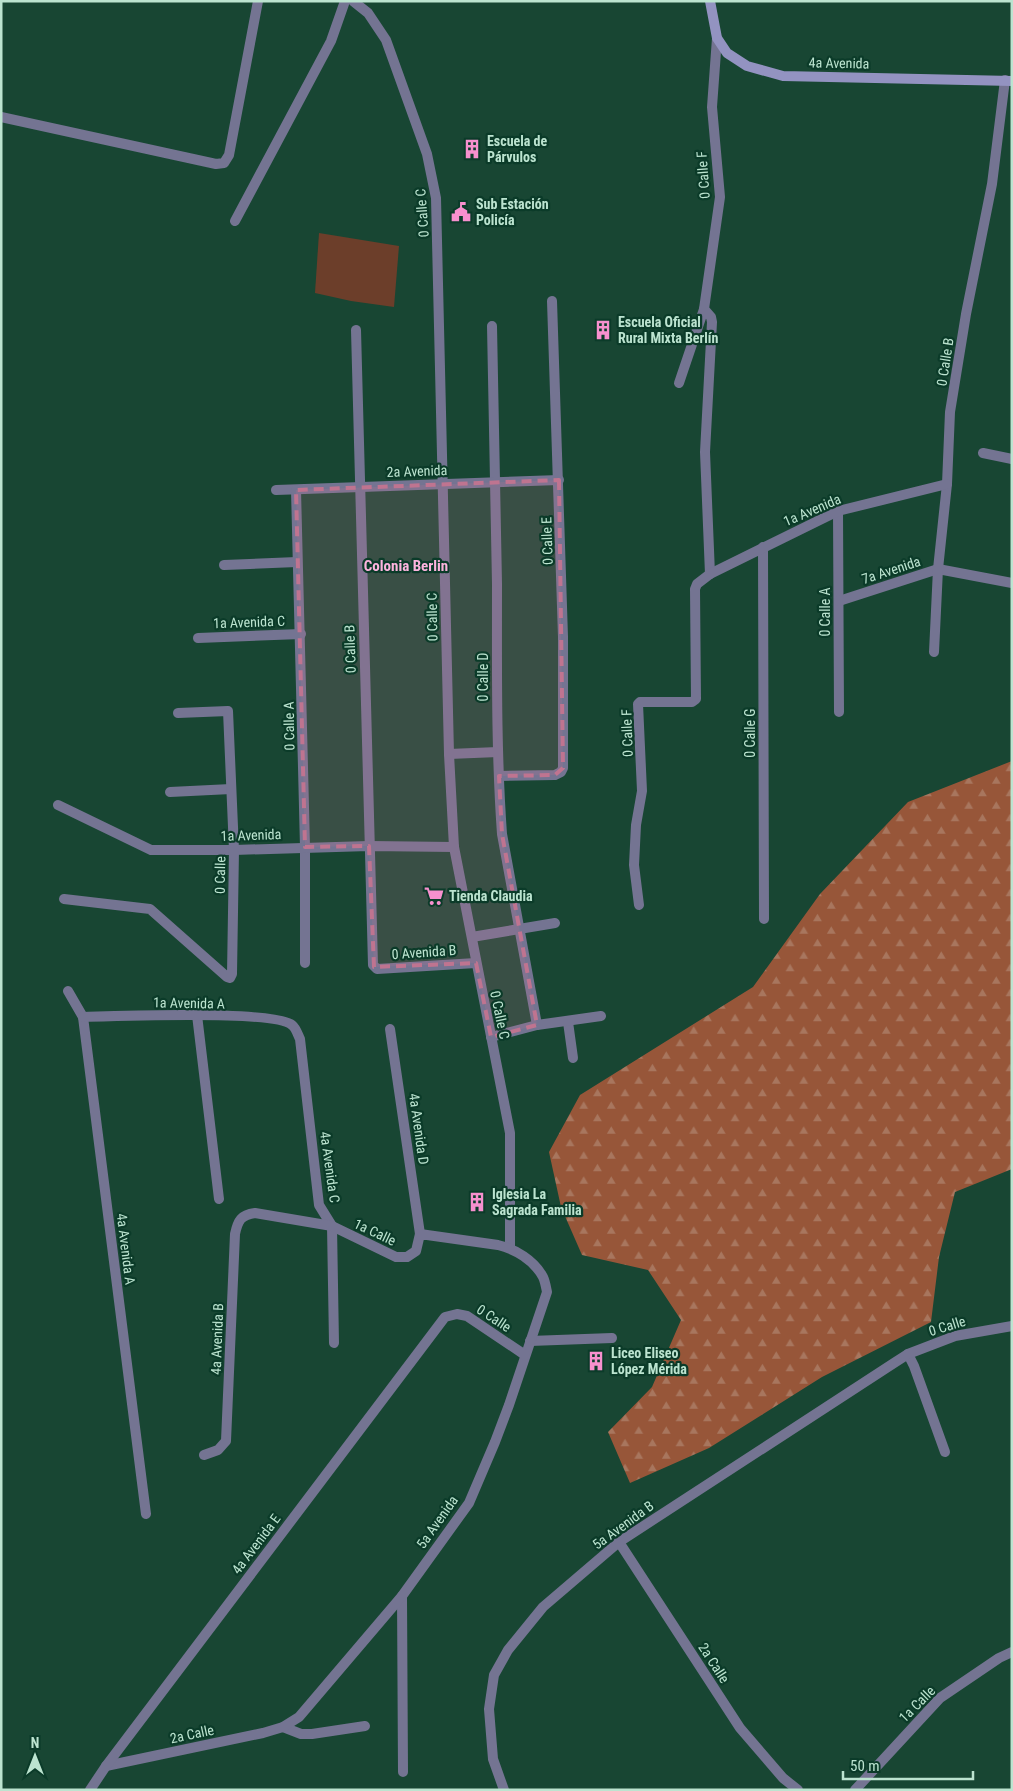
<svg xmlns="http://www.w3.org/2000/svg" width="1013" height="1791" viewBox="0 0 1013 1791" font-family="'Roboto Condensed',sans-serif">
<style>
.green{fill:#6c3e2a}
.forest{fill:url(#forest-firs)}
.lines{fill:none;stroke-linecap:round;stroke-linejoin:round}
.street{stroke:#747492;stroke-width:10}
.secondary{stroke:#9393c1;stroke-width:10}
.marked{fill:#bf7490;fill-opacity:0.2;stroke:#bf7490;stroke-width:4;stroke-dasharray:10 6;stroke-linejoin:round}
.labels{text-anchor:middle;stroke-width:4.5;stroke-linejoin:round;paint-order:stroke}
.street-label{font-size:14px;fill:#bce4d0;stroke:#0b3b29}
.poi-label{font-size:14px;font-weight:bold;fill:#bce4d0;stroke:#0b3b29;text-anchor:start}
.neighbourhood-label{font-size:15px;font-weight:bold;fill:#fdb4de;stroke:#0b3b29}
</style>
<defs>
<pattern id="forest-firs" width="22" height="20" patternUnits="userSpaceOnUse" patternTransform="scale(1.25)"><rect width="22" height="20" fill="#975639"/><path d="M5 1l3.5 6h-7zM16 11l3.5 6h-7z" fill="#a8765e"/></pattern>
</defs>
<rect width="100%" height="100%" fill="#184633"/>
<!-- green -->
<path class="green" d="M319,233L399,246L394,307L351,301L315,293Z"/>
<!-- forest -->
<path class="forest" d="M1012,761V1169L955,1192L939,1257L931,1322L822,1377L709,1448L630,1483L608,1432L652,1387L681,1320L648,1270L582,1255L561,1207L549,1152L580,1095L753,987L820,894L908,802Z"/>
<g class="lines">
<!-- street -->
<g class="street">
<path d="M353,1L368,13L386,40L427,154L436,198L449,754L454,847L510,1133V1247"/>
<path d="M1,117L216,164L224,163L229,155L258,1"/>
<path d="M235,221L331,41L345,1"/>
<path d="M492,326C494,412 496,498 497,584C497,667 496,751 502,834L537,1025"/>
<path d="M356,330L373,965L377,969L476,963"/>
<path d="M679,383L704,309"/>
<path d="M983,453L1012,459"/>
<path d="M276,490L559,480"/>
<path d="M296,490L305,847V963"/>
<path d="M838,511L839,712"/>
<path d="M763,547L764,919"/>
<path d="M224,565L297,562"/>
<path d="M710,574L705,452L712,322L711,317L704,309L720,197L712,107L717,38"/>
<path d="M839,601L938,569L1012,583"/>
<path d="M198,638L301,634"/>
<path d="M934,652L938,569L947,484L950,412L966,314L992,184L1005,80"/>
<path d="M449,754L498,752"/>
<path d="M499,776L555,775L561,772L563,768V637L552,301"/>
<path d="M170,792L231,789"/>
<path d="M58,805L151,850H234L369,846L454,847"/>
<path d="M64,899L150,909L227,977L230,978L232,974L234,850L228,711L178,713"/>
<path d="M639,905L634,865L636,825L642,791L638,704L640,702H692L696,699L695,589L697,584L710,574L838,511L947,484"/>
<path d="M472,937L555,923"/>
<path d="M68,991L83,1017L146,1514"/>
<path d="M197,1015L219,1199"/>
<path d="M83,1017C115,1016 275,1010 292,1025C296,1028 298,1035 300,1039L319,1205L332,1226L334,1343"/>
<path d="M568,1022L573,1058"/>
<path d="M390,1029L420,1234"/>
<path d="M491,1037L537,1025L601,1016"/>
<path d="M530,1341L612,1338"/>
<path d="M908,1354L914,1366L945,1452"/>
<path d="M619,1542L740,1728L783,1778L798,1790"/>
<path d="M402,1596L403,1772"/>
<path d="M283,1727L301,1734H312L365,1726"/>
<path d="M106,1766L263,1733L283,1727L299,1717L402,1596L469,1503L495,1442L509,1405L547,1292C546,1287 545,1281 543,1277C534,1260 515,1249 498,1245L420,1234L416,1251L407,1257H396L332,1226L255,1213C241,1215 238,1220 235,1234L226,1441L218,1450L204,1455"/>
<path d="M90,1790L106,1766L445,1317L457,1314L467,1316L525,1355"/>
<path d="M504,1790L493,1759L489,1709L494,1675L508,1650L543,1607L619,1542L894,1363L908,1354L955,1336L1012,1326"/>
<path d="M855,1790L940,1698L999,1658L1012,1652"/>
</g>
<!-- secondary -->
<path class="secondary" d="M710,1L717,38L727,53L747,66L783,76L1012,81"/>
</g>
<!-- marked area -->
<path class="marked" d="M559,480L563,768L555,775L499,776L502,834L537,1025L491,1037L476,963L374,967L369,846L305,847L296,490Z"/>
<!-- icons -->
<defs>
<symbol id="building-bare" viewBox="-9 -9 18 18"><path d="M-4-6H4V6H1V3H-1V6H-4ZM-2.5-4.3h1.7v1.8h-1.7ZM.8-4.3h1.7v1.8H.8ZM-2.5-1h1.7V.8h-1.7ZM.8-1h1.7V.8H.8Z" fill="#f790ce" stroke="#0b3b29" stroke-width="2.5" paint-order="stroke"/></symbol>
<symbol id="civic-bare" viewBox="-9 -9 18 18"><path d="M-.6-6.5H3V-4.5H.6V-3L4-1V1h2V6H-6V1h2V-1L-.6-3ZM-1.2 2.5V6h2.4V2.5Z" fill="#f790ce" stroke="#0b3b29" stroke-width="2.5" paint-order="stroke"/></symbol>
<symbol id="supermarket-bare" viewBox="-9 -9 18 18"><path d="M-6-5.5h2.5l.6 2H6L4.5 2H-2.5L-4.4-4H-6ZM-1.5 3.2a1.3 1.3 0 1 0 .1 0ZM3 3.2a1.3 1.3 0 1 0 .1 0Z" fill="#f790ce" stroke="#0b3b29" stroke-width="2.5" paint-order="stroke"/></symbol>
</defs>
<g fill-rule="evenodd">
<use href="#building-bare" x="458" y="135" width="28" height="28"/>
<use href="#civic-bare" x="447" y="198" width="28" height="28"/>
<use href="#building-bare" x="589" y="316" width="28" height="28"/>
<use href="#supermarket-bare" x="420" y="882" width="28" height="28"/>
<use href="#building-bare" x="463" y="1188" width="28" height="28"/>
<use href="#building-bare" x="582" y="1347" width="28" height="28"/>
</g>
<g class="labels">
<!-- street labels -->
<g class="street-label">
<text transform="translate(839 63) rotate(1)" y="5">4a Avenida</text>
<text transform="translate(703 175) rotate(-94)" y="5">0 Calle F</text>
<text transform="translate(422 213) rotate(-94)" y="5">0 Calle C</text>
<text transform="translate(945 362) rotate(-81)" y="5">0 Calle B</text>
<text transform="translate(417 471) rotate(-2)" y="5">2a Avenida</text>
<text transform="translate(812 510) rotate(-23)" y="5">1a Avenida</text>
<text transform="translate(547 541) rotate(-92)" y="5">0 Calle E</text>
<text transform="translate(891 570) rotate(-18)" y="5">7a Avenida</text>
<text transform="translate(825 612) rotate(-90)" y="5">0 Calle A</text>
<text transform="translate(432 617) rotate(-91)" y="5">0 Calle C</text>
<text transform="translate(249 622) rotate(-2)" y="5">1a Avenida C</text>
<text transform="translate(350 649) rotate(-92)" y="5">0 Calle B</text>
<text transform="translate(483 677) rotate(-90)" y="5">0 Calle D</text>
<text transform="translate(289 726) rotate(-91)" y="5">0 Calle A</text>
<text transform="translate(627 733) rotate(-92)" y="5">0 Calle F</text>
<text transform="translate(750 733) rotate(-90)" y="5">0 Calle G</text>
<text transform="translate(251 835) rotate(-2)" y="5">1a Avenida</text>
<text transform="translate(220 875) rotate(-89)" y="5">0 Calle</text>
<text transform="translate(424 952) rotate(-4)" y="5">0 Avenida B</text>
<text transform="translate(189 1003) rotate(1)" y="5">1a Avenida A</text>
<text transform="translate(500 1015) rotate(78)" y="5">0 Calle C</text>
<text transform="translate(419 1129) rotate(82)" y="5">4a Avenida D</text>
<text transform="translate(330 1167) rotate(82)" y="5">4a Avenida C</text>
<text transform="translate(375 1232) rotate(25)" y="5">1a Calle</text>
<text transform="translate(126 1249) rotate(83)" y="5">4a Avenida A</text>
<text transform="translate(494 1318) rotate(33)" y="5">0 Calle</text>
<text transform="translate(947 1326) rotate(-17)" y="5">0 Calle</text>
<text transform="translate(217 1339) rotate(-88)" y="5">4a Avenida B</text>
<text transform="translate(437 1522) rotate(-55)" y="5">5a Avenida</text>
<text transform="translate(623 1525) rotate(-36)" y="5">5a Avenida B</text>
<text transform="translate(256 1544) rotate(-53)" y="5">4a Avenida E</text>
<text transform="translate(714 1663) rotate(57)" y="5">2a Calle</text>
<text transform="translate(917 1704) rotate(-45)" y="5">1a Calle</text>
<text transform="translate(192 1734) rotate(-12)" y="5">2a Calle</text>
</g>
<!-- poi labels -->
<g class="poi-label">
<text x="487" y="146">Escuela de<tspan x="487" dy="16">Párvulos</tspan></text>
<text x="476" y="209">Sub Estación<tspan x="476" dy="16">Policía</tspan></text>
<text x="618" y="327">Escuela Oficial<tspan x="618" dy="16">Rural Mixta Berlín</tspan></text>
<text x="449" y="901">Tienda Claudia</text>
<text x="492" y="1199">Iglesia La<tspan x="492" dy="16">Sagrada Familia</tspan></text>
<text x="611" y="1358">Liceo Eliseo<tspan x="611" dy="16">López Mérida</tspan></text>
</g>
<!-- neighbourhood labels -->
<g class="neighbourhood-label">
<text x="406" y="571">Colonia Berlin</text>
</g>
</g>
<!-- border -->
<rect width="1013" height="1791" fill="none" stroke="#bce4d0" stroke-width="5"/>
<!-- north arrow -->
<g transform="translate(35 1756)" stroke="#0b3b29" stroke-width="4" paint-order="stroke">
<path d="M0-4L9 19L0 12L-9 19Z" fill="#bce4d0"/>
<text y="-8" font-size="14" font-weight="bold" text-anchor="middle" fill="#bce4d0">N</text>
</g>
<!-- scale -->
<path d="M843 1771v8h130v-8" fill="none" stroke="#bce4d0" stroke-width="2.5"/>
<text x="850" y="1771" font-size="15" fill="#bce4d0" stroke="#0b3b29" stroke-width="4" paint-order="stroke">50 m</text>
</svg>
